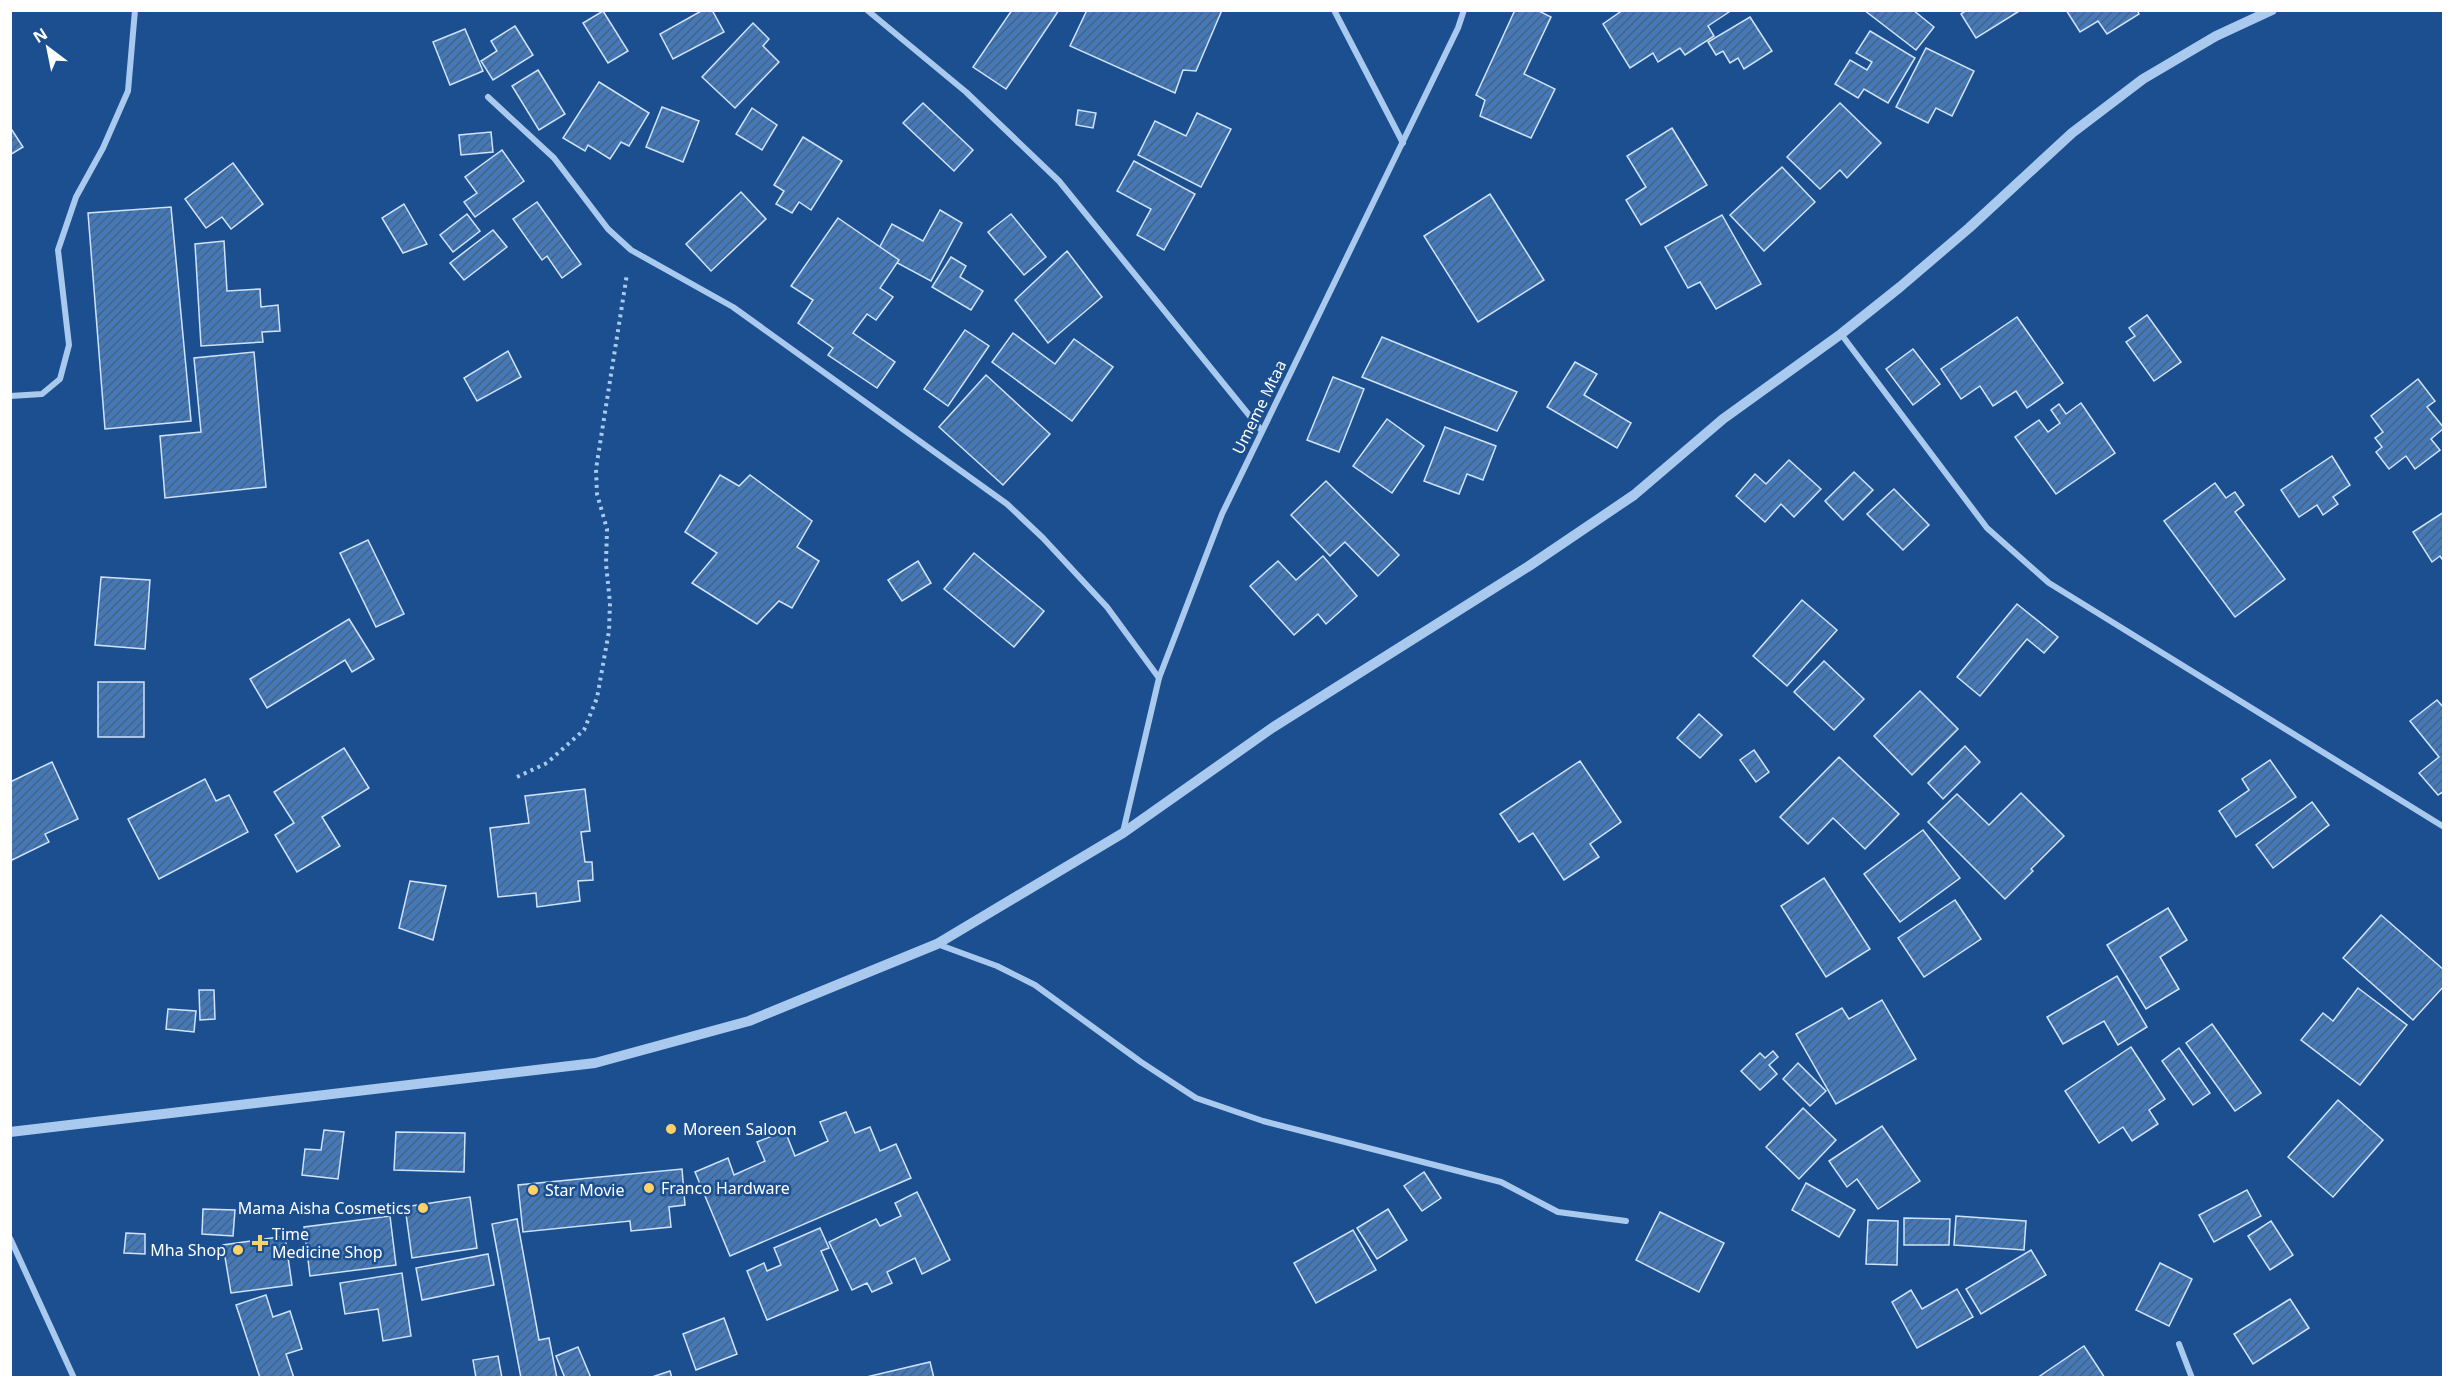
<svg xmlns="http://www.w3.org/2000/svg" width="2454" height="1388" viewBox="0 0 2454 1388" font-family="'Noto Sans',sans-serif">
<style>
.building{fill:url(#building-hatch);stroke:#cfe3fa;stroke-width:1.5}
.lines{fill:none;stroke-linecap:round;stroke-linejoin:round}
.path{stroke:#a9c9ee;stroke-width:4;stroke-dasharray:3 4.5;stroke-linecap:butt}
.minor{stroke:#a9c9ee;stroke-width:6}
.tertiary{stroke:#a9c9ee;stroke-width:10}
.poi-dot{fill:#ffd166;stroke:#1b4f8f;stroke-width:2}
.labels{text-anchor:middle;stroke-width:5;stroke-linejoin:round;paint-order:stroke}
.street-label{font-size:16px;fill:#fff;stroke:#1b4f8f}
.poi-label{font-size:16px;fill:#fff;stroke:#1b4f8f;text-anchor:start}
</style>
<defs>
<pattern id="building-hatch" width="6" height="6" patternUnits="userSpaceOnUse" patternTransform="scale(1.5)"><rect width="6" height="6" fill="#4478b7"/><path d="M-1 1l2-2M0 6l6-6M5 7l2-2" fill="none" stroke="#486282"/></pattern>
</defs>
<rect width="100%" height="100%" fill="#1b4f8f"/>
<!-- building -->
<g class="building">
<path d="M703,10H712L724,32L673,59L660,34Z"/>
<path d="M1012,10H1059L1006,89L973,67Z"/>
<path d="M1087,10H1222L1196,71L1183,70L1175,93L1070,46Z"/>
<path d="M1515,10H1537L1551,17L1524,74L1555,89L1531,138L1480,116L1485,100L1476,95Z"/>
<path d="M1732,10L1708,26L1714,36L1685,55L1680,48L1658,62L1653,53L1630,68L1603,24L1623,10Z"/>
<path d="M1864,10H1913L1934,27L1916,50Z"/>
<path d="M1967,10H2021L1976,38L1961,14Z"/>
<path d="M2066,10H2137L2139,14L2107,34L2098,21L2080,32Z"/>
<path d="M603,11L628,51L608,63L583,23Z"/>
<path d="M1750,17L1772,51L1744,69L1738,58L1730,63L1723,51L1716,55L1708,42Z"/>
<path d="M753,23L769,39L763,46L779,62L735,108L702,77Z"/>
<path d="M515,26L533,55L493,80L481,61L497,51L491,41Z"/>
<path d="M465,29L483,71L450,85L433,42Z"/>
<path d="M1870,31L1915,58L1888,103L1864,89L1858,98L1835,84L1850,60L1867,70L1872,62L1856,53Z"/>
<path d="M1926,48L1974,71L1952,116L1936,108L1928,123L1896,107Z"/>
<path d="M538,70L565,114L539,130L512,86Z"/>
<path d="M599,82L649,113L629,146L621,142L610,159L588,145L585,151L563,138Z"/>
<path d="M923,103L973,150L954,171L903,123Z"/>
<path d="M1840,103L1881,143L1847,178L1840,170L1820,189L1787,157Z"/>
<path d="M662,107L699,121L683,162L646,147Z"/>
<path d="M752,108L777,125L762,150L736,134Z"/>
<path d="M1078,110L1096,113L1093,128L1076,125Z"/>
<path d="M1197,113L1231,129L1201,187L1138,155L1155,121L1186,136Z"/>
<path d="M10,127L23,147L10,155Z"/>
<path d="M1672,128L1707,185L1641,225L1626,200L1646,187L1627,156Z"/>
<path d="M491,132L493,152L461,155L459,135Z"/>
<path d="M803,137L842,161L811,210L799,202L792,213L776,204L784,191L774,185Z"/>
<path d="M502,150L524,181L475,217L464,202L477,193L465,177Z"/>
<path d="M1134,161L1195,194L1164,250L1137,235L1151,209L1117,191Z"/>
<path d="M233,163L263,204L231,229L222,217L206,228L185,199Z"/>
<path d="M1782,167L1815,202L1764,251L1730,215Z"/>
<path d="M741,192L766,219L711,271L686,244Z"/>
<path d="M1490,194L1544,280L1478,322L1424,236Z"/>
<path d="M537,202L581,264L562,278L547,256L542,260L513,219Z"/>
<path d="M404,204L427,244L403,253L382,218Z"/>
<path d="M171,207L191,421L105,429L88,213Z"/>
<path d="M940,210L962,223L931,281L877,252L892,224L923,241Z"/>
<path d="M467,214L480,231L453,252L440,235Z"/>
<path d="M1011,214L1046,257L1024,275L988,232Z"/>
<path d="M1722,215L1761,284L1716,309L1700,282L1688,288L1665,247Z"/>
<path d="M838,218L899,260L880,288L893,297L876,320L867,314L853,333L895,362L877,388L828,355L833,348L798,323L813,300L791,286Z"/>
<path d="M493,230L507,247L464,280L450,263Z"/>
<path d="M224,241L227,291L260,289L261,307L278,305L280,331L262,332L263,342L201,346L195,244Z"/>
<path d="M1067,251L1102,297L1048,343L1015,300Z"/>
<path d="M951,257L966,266L960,277L983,291L971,310L932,287Z"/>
<path d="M2147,315L2181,362L2154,381L2126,342L2135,336L2129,328Z"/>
<path d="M2017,317L2063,383L2027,408L2016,391L1993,406L1980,386L1961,399L1941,369Z"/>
<path d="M965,330L989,346L948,406L924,389Z"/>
<path d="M1013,333L1055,364L1074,339L1113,367L1072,421L992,362Z"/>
<path d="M1382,337L1517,392L1497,431L1362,377Z"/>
<path d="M1913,349L1940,384L1913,405L1886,369Z"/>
<path d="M508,351L521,377L477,401L464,378Z"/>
<path d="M254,352L266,487L165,498L160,436L201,432L194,358Z"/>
<path d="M1575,362L1597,374L1584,395L1631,423L1617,448L1547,407Z"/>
<path d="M986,375L1050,434L1003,485L939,427Z"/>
<path d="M1333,377L1364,389L1339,452L1307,440Z"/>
<path d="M2418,379L2435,401L2427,407L2444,428L2431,439L2440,450L2415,469L2406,456L2389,469L2376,452L2382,447L2375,438L2383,432L2371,416Z"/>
<path d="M2081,403L2115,453L2056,494L2015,437L2039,420L2048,432L2060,423L2051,410L2059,404L2066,414Z"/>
<path d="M1387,419L1424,446L1392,493L1353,466Z"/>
<path d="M1445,427L1496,446L1483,480L1467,474L1459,494L1424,481Z"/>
<path d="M2332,456L2350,485L2333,497L2338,504L2323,515L2317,505L2299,517L2281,490Z"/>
<path d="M1789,460L1821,489L1794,517L1781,504L1765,522L1736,496L1755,474L1766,484Z"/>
<path d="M1854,472L1873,490L1843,520L1825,501Z"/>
<path d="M720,475L739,486L750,475L812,521L797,547L819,561L792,608L779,601L757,624L692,583L717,553L685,532Z"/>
<path d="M1326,481L1399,555L1378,576L1345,542L1330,556L1291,515Z"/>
<path d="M2215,483L2226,498L2235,492L2244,505L2235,512L2285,579L2235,617L2164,521Z"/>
<path d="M1894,489L1929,525L1903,550L1867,514Z"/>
<path d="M2444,512V562L2440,556L2432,562L2413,532Z"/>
<path d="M368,540L404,614L376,627L340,553Z"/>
<path d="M974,553L1044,611L1014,647L944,589Z"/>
<path d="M1323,556L1357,596L1326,624L1318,614L1294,635L1250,586L1278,561L1296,580Z"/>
<path d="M918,561L931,583L902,601L888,580Z"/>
<path d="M101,577L150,580L145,649L95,645Z"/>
<path d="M1802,600L1837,630L1787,686L1753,656Z"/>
<path d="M2017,604L2058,637L2044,653L2027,639L1980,696L1957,677Z"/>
<path d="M349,619L374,659L352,672L345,660L267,708L250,679Z"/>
<path d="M1824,661L1864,699L1834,730L1794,692Z"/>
<rect x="98" y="682" width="46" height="55"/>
<path d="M1920,691L1958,729L1912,775L1874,736Z"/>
<path d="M2437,700L2444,708V791L2438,795L2419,773L2439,757L2410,721Z"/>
<path d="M1699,714L1722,735L1700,758L1677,738Z"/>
<path d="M1965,746L1980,762L1943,799L1928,783Z"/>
<path d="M344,748L369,788L322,817L340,846L297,872L275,835L294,823L274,792Z"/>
<path d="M1754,750L1769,772L1756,782L1740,760Z"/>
<path d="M1839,757L1899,814L1865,849L1833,818L1808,844L1780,817Z"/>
<path d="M2270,760L2296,797L2236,837L2219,811L2249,790L2242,779Z"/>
<path d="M1580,761L1621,822L1590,844L1599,857L1564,880L1533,833L1519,842L1500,814Z"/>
<path d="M52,762L78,819L45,834L49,842L10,861V782Z"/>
<path d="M205,779L216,801L229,795L248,832L159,879L128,819Z"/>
<path d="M585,789L590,831L581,832L585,862H592L593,880L578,881L580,901L537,907L536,893L498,897L490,828L529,823L525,796Z"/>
<path d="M2021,793L2064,836L2031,869L2033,871L2005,899L1928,822L1957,794L1989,825Z"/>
<path d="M2312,802L2329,825L2273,868L2256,845Z"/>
<path d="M1923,830L1960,878L1900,922L1864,874Z"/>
<path d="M1824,878L1870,949L1826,977L1781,906Z"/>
<path d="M410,881L446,886L433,940L399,928Z"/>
<path d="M1955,900L1981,939L1924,977L1898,938Z"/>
<path d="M2168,908L2187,940L2160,957L2179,989L2146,1009L2107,945Z"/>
<path d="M2381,915L2444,970V986L2413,1020L2343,958Z"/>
<path d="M2117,976L2147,1027L2118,1045L2104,1021L2063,1044L2047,1017Z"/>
<path d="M2358,988L2407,1025L2360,1085L2301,1040L2323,1013L2333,1021Z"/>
<path d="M199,990H214L215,1019L200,1020Z"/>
<path d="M1882,1000L1916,1059L1836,1104L1796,1034L1842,1008L1849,1019Z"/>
<path d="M168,1009L196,1011L194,1032L166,1029Z"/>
<path d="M2212,1024L2261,1093L2235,1111L2186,1043Z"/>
<path d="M2131,1047L2165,1099L2149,1110L2158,1124L2132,1141L2123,1127L2099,1143L2065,1091Z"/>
<path d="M2179,1048L2210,1093L2193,1105L2162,1061Z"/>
<path d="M1773,1051L1778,1057L1769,1065L1777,1074L1760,1090L1741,1071L1760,1053L1765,1058Z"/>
<path d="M1798,1063L1826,1091L1810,1106L1783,1079Z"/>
<path d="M2338,1100L2383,1140L2333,1197L2288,1157Z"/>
<path d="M1803,1108L1836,1140L1799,1179L1766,1147Z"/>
<path d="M846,1112L855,1133L870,1127L880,1151L896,1144L911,1178L730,1256L695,1172L728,1158L734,1175L765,1161L757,1142L785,1131L795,1156L828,1141L820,1122Z"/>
<path d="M1882,1126L1920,1181L1878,1209L1857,1179L1847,1187L1829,1161Z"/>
<path d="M324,1130L344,1132L338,1179L302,1175L305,1149L321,1150Z"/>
<path d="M396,1132L465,1133L464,1172L394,1170Z"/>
<path d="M682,1169L685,1205L669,1207L671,1227L631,1231L630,1221L523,1232L518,1185Z"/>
<path d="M1424,1172L1441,1198L1422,1211L1404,1186Z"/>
<path d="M1806,1183L1855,1210L1839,1237L1792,1210Z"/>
<path d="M2247,1190L2261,1216L2214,1242L2199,1215Z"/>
<path d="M917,1192L950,1260L922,1274L915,1258L887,1272L892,1283L872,1292L867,1283L852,1290L829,1242L876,1219L880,1226L901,1216L895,1203Z"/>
<path d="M470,1197L477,1248L412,1258L405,1207Z"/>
<path d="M203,1209L235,1210L233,1236L202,1234Z"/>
<path d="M1388,1209L1407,1240L1377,1259L1357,1228Z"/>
<path d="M1660,1212L1724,1243L1699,1292L1636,1260Z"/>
<path d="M390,1216L396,1265L310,1276L304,1227Z"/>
<path d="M1956,1216L2026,1221L2024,1250L1954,1245Z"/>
<path d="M1904,1218L1950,1219L1949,1245H1904Z"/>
<path d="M517,1219L539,1340L549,1338L557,1378H521L492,1224Z"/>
<path d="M1868,1220L1898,1221L1897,1265L1866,1264Z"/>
<path d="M2271,1221L2293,1255L2270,1270L2248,1236Z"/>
<path d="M820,1228L829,1248L821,1251L838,1290L767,1320L747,1271L764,1263L767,1271L781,1265L774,1248Z"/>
<path d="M1353,1230L1376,1270L1316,1303L1294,1263Z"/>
<path d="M126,1233L145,1234V1254L124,1253Z"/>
<path d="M285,1236L292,1285L231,1293L223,1245Z"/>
<path d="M2031,1250L2046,1275L1981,1314L1966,1289Z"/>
<path d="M488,1254L494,1285L422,1300L416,1268Z"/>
<path d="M2160,1263L2192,1279L2169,1326L2136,1310Z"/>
<path d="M402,1273L411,1336L383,1341L378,1309L345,1314L340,1283Z"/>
<path d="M1957,1289L1973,1317L1917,1348L1892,1302L1911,1290L1922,1309Z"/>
<path d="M266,1295L273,1317L290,1311L302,1349L286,1354L294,1378H260L236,1305Z"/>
<path d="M2290,1299L2309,1328L2253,1364L2234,1334Z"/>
<path d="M724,1318L737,1354L696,1370L683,1334Z"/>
<path d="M2084,1346L2105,1378H2037Z"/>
<path d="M578,1347L591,1378H565L556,1356Z"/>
<path d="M498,1356L502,1378H476L473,1360Z"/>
<path d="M930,1362L934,1378H866V1377Z"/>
<path d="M670,1371L672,1378H649Z"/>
</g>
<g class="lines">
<!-- path -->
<path class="path" d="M517,777L547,763L584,730L597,698L609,631L610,603L606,564L607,529L597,494L596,469L627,274"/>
<!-- minor -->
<g class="minor">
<path d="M867,10L966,92L1059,181L1262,431"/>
<path d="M1334,10L1403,143"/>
<path d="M488,97L554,158L608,229L631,250L733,307L1007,504L1043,538L1107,607L1159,678"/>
<path d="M1841,334L1987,528L2049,583L2444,827"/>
<path d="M10,396L42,394L60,379L69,345L58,250L76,197L103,148L128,91L135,10"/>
<path d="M1123,832L1159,678L1222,514L1458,28L1464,10"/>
<path d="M937,944L997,966L1035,985L1141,1062L1196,1098L1263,1121L1501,1182L1558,1212L1626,1221"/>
<path d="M10,1238L74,1378"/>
<path d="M2179,1344L2192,1378"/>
</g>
<!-- tertiary -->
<path class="tertiary" d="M10,1132L595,1063L749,1021L937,944L1123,833L1272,728L1529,566L1634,495L1723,419L1841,334L1900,287L1969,228L2072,133L2143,79L2216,36L2272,10"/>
</g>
<!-- markers -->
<g class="poi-dot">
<circle cx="671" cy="1129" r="6"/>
<circle cx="649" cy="1188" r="6"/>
<circle cx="533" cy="1190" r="6"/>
<circle cx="423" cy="1208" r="6"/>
<path d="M257 1234h6v6h6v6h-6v6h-6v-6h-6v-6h6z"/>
<circle cx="238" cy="1250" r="6"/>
</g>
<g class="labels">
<!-- street labels -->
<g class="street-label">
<text transform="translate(1259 407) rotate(-64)" y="6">Umeme Mtaa</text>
</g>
<!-- poi labels -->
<g class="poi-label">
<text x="683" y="1135">Moreen Saloon</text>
<text x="661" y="1194">Franco Hardware</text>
<text x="545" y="1196">Star Movie</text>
<text x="411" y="1214" text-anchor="end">Mama Aisha Cosmetics</text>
<text x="272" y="1240">Time<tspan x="272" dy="18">Medicine Shop</tspan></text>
<text x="226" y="1256" text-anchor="end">Mha Shop</text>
</g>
</g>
<!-- border -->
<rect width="2454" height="1388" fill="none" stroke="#ffffff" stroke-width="24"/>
<!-- north arrow -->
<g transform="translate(48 48) rotate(328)" stroke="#1b4f8f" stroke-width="4.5" paint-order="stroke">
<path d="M0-4.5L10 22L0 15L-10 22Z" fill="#ffffff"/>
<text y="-9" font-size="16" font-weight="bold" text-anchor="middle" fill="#ffffff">N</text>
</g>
</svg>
